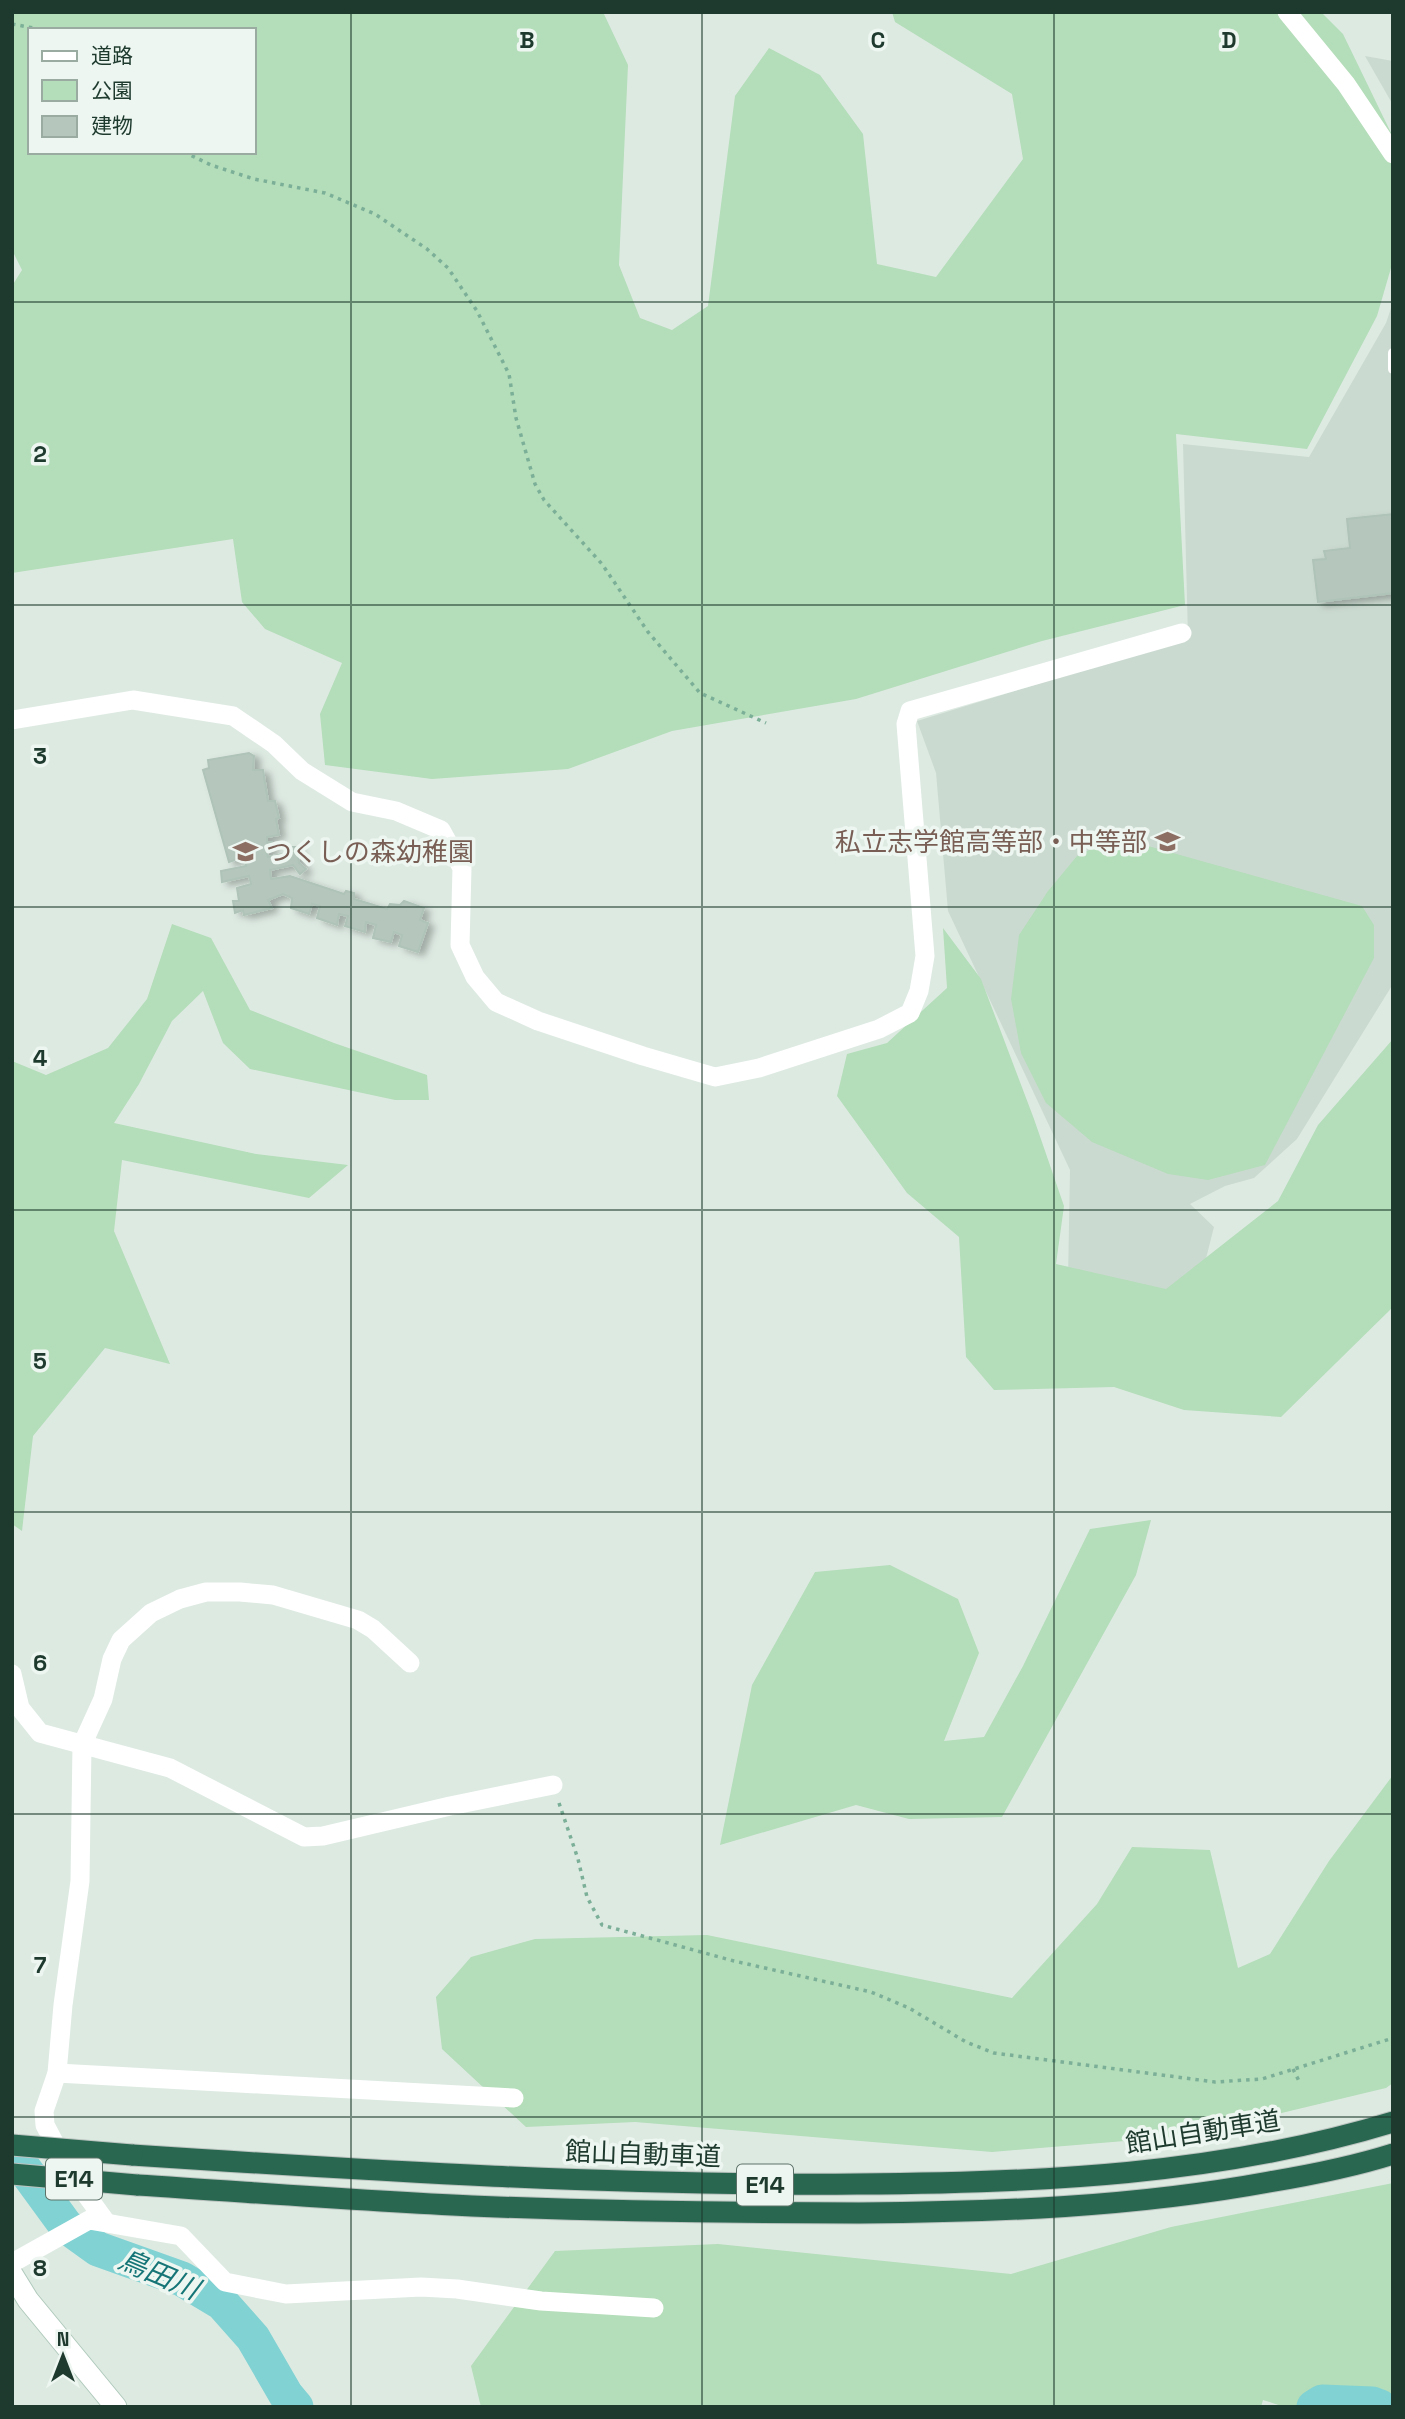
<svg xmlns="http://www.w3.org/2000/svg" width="1405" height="2419" viewBox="0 0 1405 2419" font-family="'Space Grotesk','Noto Sans JP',sans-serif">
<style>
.built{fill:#cbdad1}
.green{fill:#b4ddb9;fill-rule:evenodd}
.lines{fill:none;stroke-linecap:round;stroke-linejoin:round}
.river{stroke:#81d2d3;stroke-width:35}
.building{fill:#b5c7bd;stroke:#afc3b8;stroke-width:2;filter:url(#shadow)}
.secondary-casing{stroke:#b0cabc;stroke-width:23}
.highway-casing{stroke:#bcc4c0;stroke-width:23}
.path{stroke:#7baf97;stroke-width:3.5;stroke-dasharray:3.5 5;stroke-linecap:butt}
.lane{stroke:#fff;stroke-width:10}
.street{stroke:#fff;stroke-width:19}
.secondary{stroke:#fff;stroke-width:21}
.highway{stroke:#296751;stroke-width:21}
.highway-bridge-casing{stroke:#bcc4c0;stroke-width:23;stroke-linecap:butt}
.highway-bridge{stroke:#296751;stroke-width:21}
.grid{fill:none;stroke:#1e3a2e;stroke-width:2;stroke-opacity:0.55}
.labels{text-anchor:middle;stroke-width:7;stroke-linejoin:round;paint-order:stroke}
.shield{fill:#edf6f0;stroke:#5c7268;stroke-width:2}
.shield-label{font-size:24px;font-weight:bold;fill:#1e3a2e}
.education-label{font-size:26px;fill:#785e54;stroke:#edf6f0;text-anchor:end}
.street-label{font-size:26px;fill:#1e3a2e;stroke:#edf6f0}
.water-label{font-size:28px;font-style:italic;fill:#167577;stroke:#edf6f0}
.grid-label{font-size:23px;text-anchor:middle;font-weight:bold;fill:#1e3a2e;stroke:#edf6f0;stroke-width:7;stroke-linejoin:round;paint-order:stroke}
</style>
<defs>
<filter id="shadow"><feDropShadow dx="6" dy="3.5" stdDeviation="3.5" flood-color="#0004"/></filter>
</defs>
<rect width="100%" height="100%" fill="#ddeae2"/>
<!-- built -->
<g class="built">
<path d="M1365,56L1393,61V105Z"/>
<path d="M1393,302V984L1297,1139L1254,1178L1225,1186L1190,1204L1214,1227L1194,1306L1068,1279L1070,1170L948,911L936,773L917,721L1188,638L1183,444L1309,457L1386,323Z"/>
</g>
<!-- green -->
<g class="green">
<path d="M12,12H603L628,65L619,265L640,318L672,330L708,306L735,96L769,48L820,75L863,134L877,264L936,277L1023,159L1012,94L895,22L892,12H1321L1343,34L1393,137V261L1377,316L1307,449L1176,434L1185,605L1042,641L856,699L672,731L568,769L432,779L325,765L320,714L342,663L265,629L242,602L233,539L12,573V286L22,270L12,250ZM30,30H254V152H30Z"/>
<path d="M1116,837L1362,906L1374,925V958L1265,1165L1208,1180L1168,1174L1092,1142L1046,1103L1021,1053L1011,999L1019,935L1048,891L1077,856Z"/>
<path d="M172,924L211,938L250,1010L334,1043L427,1075L429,1100H395L250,1069L223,1043L203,991L172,1021L139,1084L114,1123L256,1154L348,1165L309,1198L122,1160L114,1231L170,1364L105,1348L33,1436L22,1531L12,1524V1061L46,1075L108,1048L147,999Z"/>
<path d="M943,928L981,979L1034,1119L1064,1206L1056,1264L1166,1289L1278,1201L1318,1125L1393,1039V1307L1281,1417L1184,1410L1114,1387L994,1390L966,1357L959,1237L907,1193L837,1096L847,1054L887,1043L947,988Z"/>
<path d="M1151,1520L1136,1575L1002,1817L909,1819L856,1805L720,1845L752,1685L815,1572L890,1565L958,1599L979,1653L944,1741L984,1737L1023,1666L1090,1529Z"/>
<path d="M1393,1775V2083L1386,2088L1185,2136L992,2152L635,2122L526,2127L442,2049L436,1997L471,1957L535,1939L707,1935L1012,1998L1097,1904L1132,1847L1210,1850L1238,1968L1270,1954L1329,1861Z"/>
<path d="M1393,2183V2407H1285L1263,2400L1261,2407H481L471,2366L555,2251L718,2244L1011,2274L1171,2227Z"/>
</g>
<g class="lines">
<!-- river -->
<g class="river">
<path d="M12,2152L66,2226L98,2249L182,2279L222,2303L253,2338L286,2395L296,2407"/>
<path d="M1314,2407L1322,2402L1372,2404L1380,2407"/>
</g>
</g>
<!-- building -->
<g class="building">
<path d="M1393,514V593L1318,602L1313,560L1326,559L1324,551L1350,548L1347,519Z"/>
<path d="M249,753L254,756L253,770H263L268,801H275L279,818L276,819L279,835L267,837V842H272V849L266,850L268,857L288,853L290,847H297L299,863L306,869L300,874L293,865L270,870L271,879L290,876L344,894L346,891L354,893V899L387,909L390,904L400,905L404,901L424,908L420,920L428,923L418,952L399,946L402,935L394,932L391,942L373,938L376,925L366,922L365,932L345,926L348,916L339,914L337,925L317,918L320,906L312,904L309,914L291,908L292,898L283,894L268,900L272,908L244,915L243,910L235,913L233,901H239L237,888L251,884L249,876L222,882L221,871L246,866L244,857L229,862L203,770L209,768L208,760Z"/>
</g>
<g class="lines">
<defs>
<path id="secondary" d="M12,2274L28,2300L116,2407"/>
<g id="highway">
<path d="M132,2155C374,2171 615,2186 857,2184C1038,2183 1219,2175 1393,2122"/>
<path d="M137,2185C248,2192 360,2201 472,2206C601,2211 730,2213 859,2213C997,2212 1133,2207 1269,2182C1311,2175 1352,2167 1393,2154"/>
</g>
</defs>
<!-- secondary casing -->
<use href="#secondary" class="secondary-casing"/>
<!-- highway casing -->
<use href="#highway" class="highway-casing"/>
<!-- path -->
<g class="path">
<path d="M12,24L44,30"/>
<path d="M184,152L211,165L254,179L325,193L375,214L427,249L448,268L477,311L509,374L516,418L535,484L544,500L602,564L648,632L700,693L766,723"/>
<path d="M559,1803L578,1859L587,1897L602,1925L734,1961L871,1992L909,2008L966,2042L994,2053L1215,2082L1262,2079L1393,2038"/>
<path d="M1293,2069L1299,2081"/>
</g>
<!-- lane -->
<path class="lane" d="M1393,353V369"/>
<!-- street -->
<g class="street">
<path d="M1287,12L1346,84L1393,154"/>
<path d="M12,720L133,700L233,716L274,744L302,771L352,802L396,811L441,830L462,868L460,945L475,977L496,1002L538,1021L643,1056L715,1077L759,1068L879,1029L910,1013L919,991L925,956L906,724L910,711L1182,633"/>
<path d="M12,1674L20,1708L40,1733L170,1768L304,1837L323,1836L450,1806L553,1785"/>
<path d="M57,2073L514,2098"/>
<path d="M106,2222L69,2171L45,2125L44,2111L57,2073L63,2005L80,1881L82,1745L103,1699L112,1659L121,1640L151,1613L180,1599L206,1592H240L273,1595L358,1620L373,1629L410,1663"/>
<path d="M12,2263L89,2220L181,2236L225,2282L286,2294L421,2287L457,2289L541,2301L654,2308"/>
</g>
<!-- secondary -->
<use href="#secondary" class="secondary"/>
<!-- highway -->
<use href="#highway" class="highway"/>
<defs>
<g id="highway-bridge">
<path d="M12,2145L132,2155"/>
<path d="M12,2174L137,2185"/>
</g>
</defs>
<!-- highway-bridge casing -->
<use href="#highway-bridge" class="highway-bridge-casing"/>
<!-- highway-bridge -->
<use href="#highway-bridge" class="highway-bridge"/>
</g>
<!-- grid -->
<path class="grid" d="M351,12V2407M702,12V2407M1054,12V2407M12,302H1393M12,605H1393M12,907H1393M12,1210H1393M12,1512H1393M12,1814H1393M12,2117H1393"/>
<!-- icons -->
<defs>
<symbol id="school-bare" viewBox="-9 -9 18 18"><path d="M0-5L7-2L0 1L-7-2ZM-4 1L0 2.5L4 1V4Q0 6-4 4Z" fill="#8d6e63" stroke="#edf6f0" stroke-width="2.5" paint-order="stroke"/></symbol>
</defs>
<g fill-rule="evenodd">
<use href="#school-bare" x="1150" y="824" width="35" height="35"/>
<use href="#school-bare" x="228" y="834" width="35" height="35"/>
</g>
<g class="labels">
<!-- shield labels -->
<g class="shield">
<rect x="46" y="2158.5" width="56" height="41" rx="5"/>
<rect x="737" y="2164.5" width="56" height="41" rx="5"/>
</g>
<g class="shield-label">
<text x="74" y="2187">E14</text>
<text x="765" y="2193">E14</text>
</g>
<!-- education labels -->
<g class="education-label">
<text x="1147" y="851">私立志学館高等部・中等部</text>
<text x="266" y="861" text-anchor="start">つくしの森幼稚園</text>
</g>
<!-- street labels -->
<g class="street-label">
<text transform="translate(1203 2132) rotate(-9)" y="9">館山自動車道</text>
<text transform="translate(643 2154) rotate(2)" y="9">館山自動車道</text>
</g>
<!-- water labels -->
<g class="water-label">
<text transform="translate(159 2274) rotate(23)" y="10">鳥田川</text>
</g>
</g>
<g class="grid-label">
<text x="527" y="48">B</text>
<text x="878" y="48">C</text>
<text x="1229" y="48">D</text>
<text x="40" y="462">2</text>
<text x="40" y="764">3</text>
<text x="40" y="1066">4</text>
<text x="40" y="1369">5</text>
<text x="40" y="1671">6</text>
<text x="40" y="1973">7</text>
<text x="40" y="2276">8</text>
</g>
<!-- border -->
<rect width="1405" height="2419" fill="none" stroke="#1e3a2e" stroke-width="28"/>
<!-- legend -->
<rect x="28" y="28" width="228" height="126" fill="#edf6f0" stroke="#9aaba2" stroke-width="2"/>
<rect x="42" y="51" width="35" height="10" fill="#ffffff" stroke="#9aaba2" stroke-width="2"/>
<text x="91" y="63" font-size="21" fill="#1e3a2e">道路</text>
<rect x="42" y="80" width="35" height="21" fill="#b4ddb9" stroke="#9aaba2" stroke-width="2"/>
<text x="91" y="98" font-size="21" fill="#1e3a2e">公園</text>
<rect x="42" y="116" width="35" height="21" fill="#b5c7bd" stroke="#9aaba2" stroke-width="2"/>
<text x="91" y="133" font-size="21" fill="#1e3a2e">建物</text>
<!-- north arrow -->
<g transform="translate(63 2356)" stroke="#edf6f0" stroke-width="5" paint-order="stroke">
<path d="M0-5L12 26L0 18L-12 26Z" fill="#1e3a2e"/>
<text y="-10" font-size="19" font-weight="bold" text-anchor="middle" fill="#1e3a2e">N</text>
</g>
</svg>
